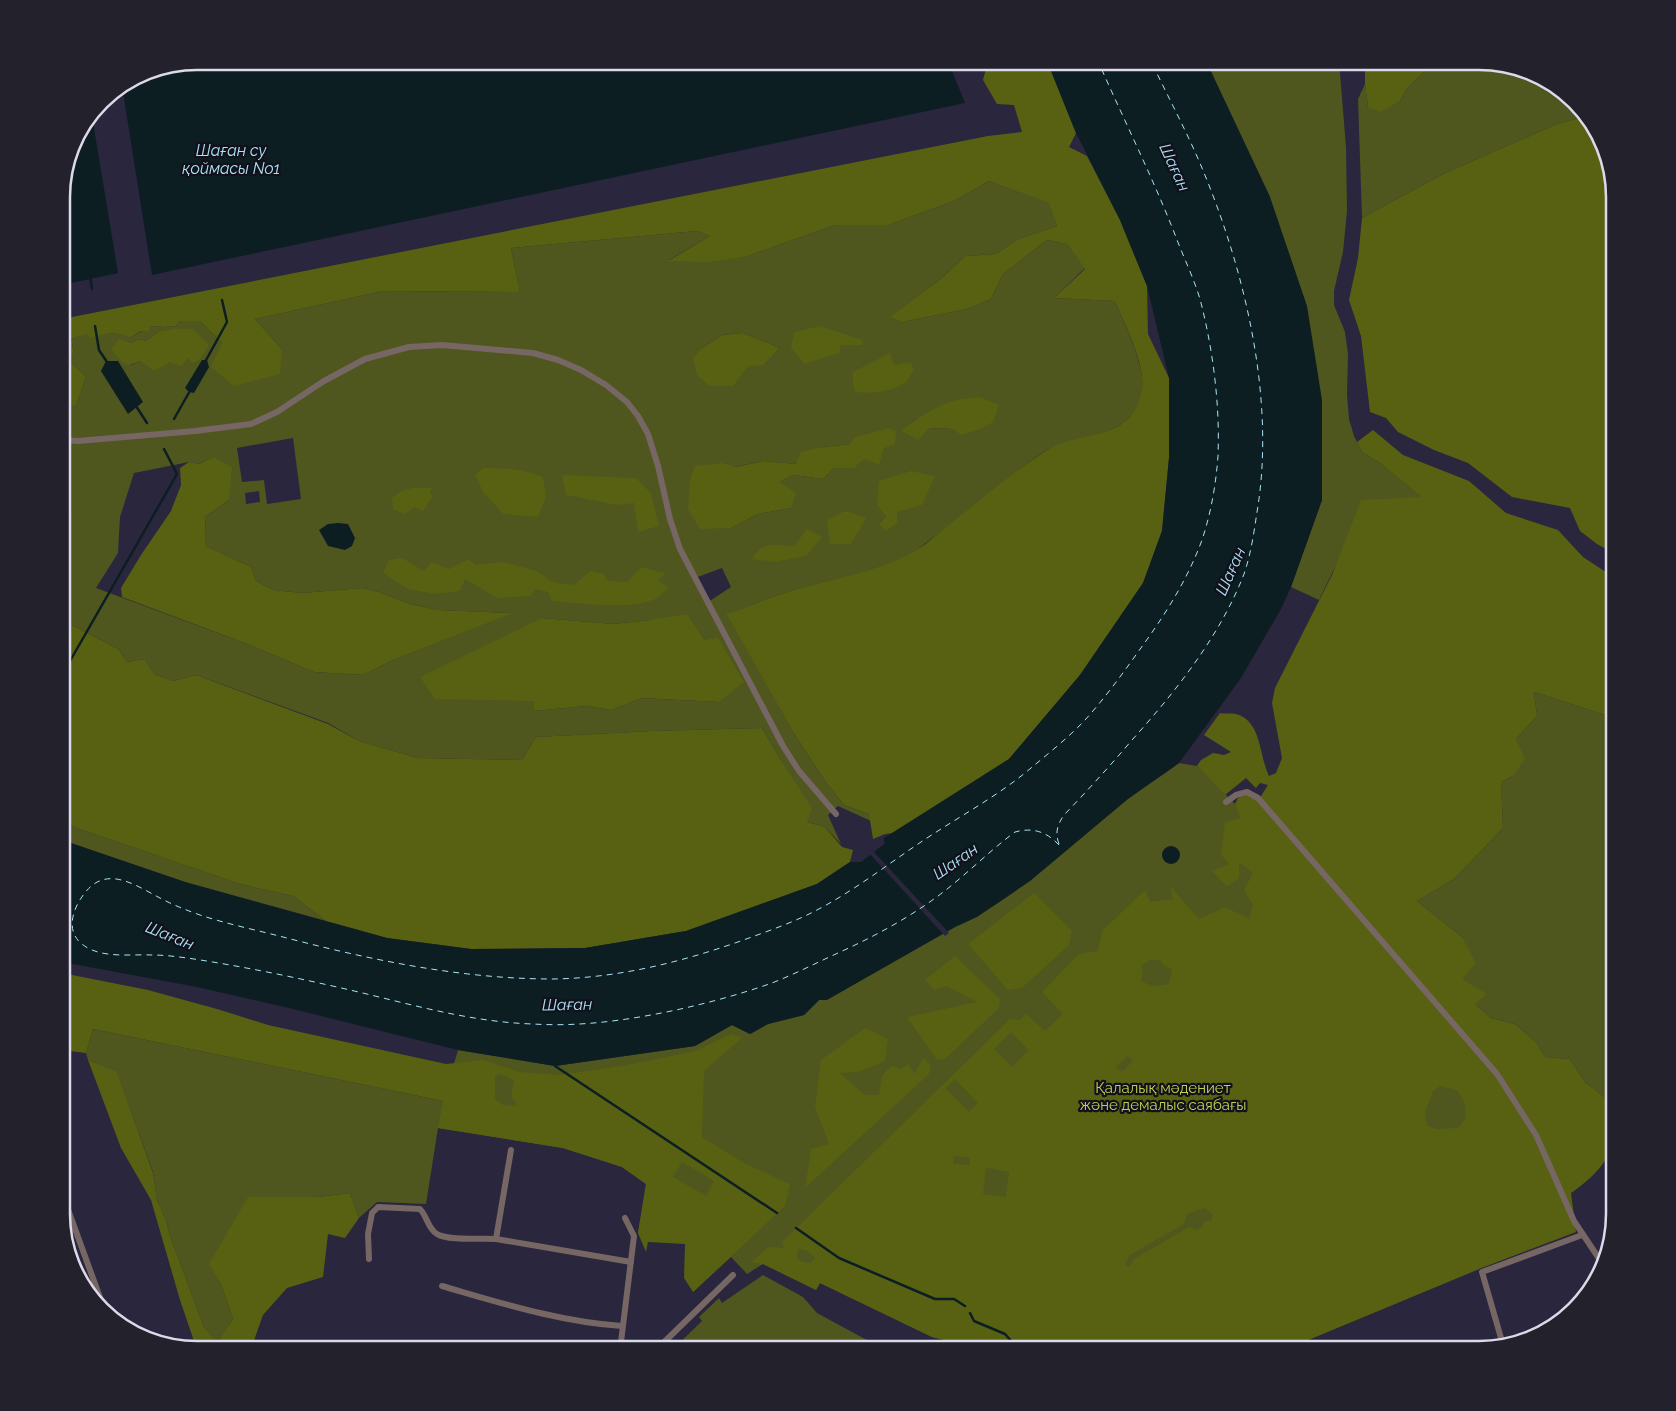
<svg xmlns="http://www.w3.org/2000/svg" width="1676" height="1411" viewBox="0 0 1676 1411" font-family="Raleway,sans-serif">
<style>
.green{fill:#4f561e;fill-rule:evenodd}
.forest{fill:#586112;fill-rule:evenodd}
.water{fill:#0d1e23}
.pier{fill:#2a263e}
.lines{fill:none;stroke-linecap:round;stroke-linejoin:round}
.stream{stroke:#0d1e23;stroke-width:2.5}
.ferry{stroke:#abe4f4;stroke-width:1;stroke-dasharray:6 5;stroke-linecap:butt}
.street{stroke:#766765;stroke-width:6}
.labels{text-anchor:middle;stroke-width:4.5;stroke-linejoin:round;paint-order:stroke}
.park-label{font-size:15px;fill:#c1d250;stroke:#12111b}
.water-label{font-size:16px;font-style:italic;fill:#abe4f4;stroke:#12111b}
.rim{fill:none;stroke:#dcdaea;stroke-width:2.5}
</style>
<rect width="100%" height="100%" fill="#2a263e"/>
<!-- green -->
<g class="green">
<path d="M1206,61H1339L1346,147L1347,211L1343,252L1334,291V305L1345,332L1348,354L1347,395L1349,419L1354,436L1362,452L1380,463L1423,497L1342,553L1319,600L1291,587L1322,500L1270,197Z"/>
<path d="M1457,61H1479L1531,71L1569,95L1584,117L1557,124L1443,174L1362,218L1358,99L1365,84L1368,107L1400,101L1408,87L1429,67Z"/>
<path d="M989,181L1050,203L1057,226L1018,239L996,254L965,256L942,278L891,317L902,322L967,309L991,299L1003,274L1047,240L1067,244L1085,268L1054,298L1115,301C1125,327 1149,370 1141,398C1128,438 1080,434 1049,449C1034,457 1019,470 1006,480C977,503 949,526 919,548C882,575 830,578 787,592C775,596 763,600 751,605C743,608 736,612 727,613L793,732L825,781L844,805L869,814L871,821L838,806L828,815L841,844L825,827L807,822L782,762L762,728L652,731L536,737L522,760L418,758L359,741L328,723L196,675L173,681L154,674L145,659L127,662L118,649L62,620V408L76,406L86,377L68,361L74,353L71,339L86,333L92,337C103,333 119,331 130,338L150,326L163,327L176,326L180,321H200L222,343L282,349L255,319L383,291L520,292L511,248L697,231L710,236L669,260L745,257L835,225H888L954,201ZM158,332L141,361L130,365V343L139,339L146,341ZM743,333L780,348L764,365H748L702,348L722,335ZM959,399L953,429L929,428L913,421ZM293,438L301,499L267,504L264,480L242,482L237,448ZM850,444L854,468H834L823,479L793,475L780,482L791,508L758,514L731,528L725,463L734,467L764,461L796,464L822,447ZM213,457L229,500L205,517L206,546L251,567L256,581L274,590L302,593L363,588L379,592L410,604L438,610L512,613L391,661L363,675L314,672L250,645L96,588L118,553L120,517L134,473L189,462L199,464ZM935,476L897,512L879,524L886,516ZM259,491L260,502L246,504L245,493ZM722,568L731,587L708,602L695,578ZM542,618L614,624L649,620L704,641L719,702L642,698L611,710L586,706L534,711V701Z"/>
<path d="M1534,692L1615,718V1103L1611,1102L1585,1082L1570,1059L1545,1057L1537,1043L1515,1024L1491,1018L1475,1004L1461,979L1462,937L1417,901L1454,879L1503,828L1501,782L1513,776L1516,739L1537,716Z"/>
<path d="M1179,763L1197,766L1240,809L1508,1110L1479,1269L1284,1350H988L932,1337L820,1283L816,1290L763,1264L747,1274L731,1257L693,1292V1240L638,1233L646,1184L622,1167L563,1148L438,1128L426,1204L377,1202L359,1218L350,1193L318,1197L210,1264L221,1284L233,1319L217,1344L204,1327L170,1236L166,1220L157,1200L153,1172L117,1073L88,1060L86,1053L93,1029L443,1101L458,1050L555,1066L695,1046L732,1025L750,1034L768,1024L804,1015L819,1000L827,999L955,927C1020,897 1071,844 1126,800C1143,787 1162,776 1179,763Z"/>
<path d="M62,823L240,884L293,896L326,921L185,882L62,840Z"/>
<path d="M763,1275L803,1297L817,1313L876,1345L890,1350H672L702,1321L699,1317L719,1298L722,1303Z"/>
</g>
<!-- forest -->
<g class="forest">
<path d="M988,61H1047L1076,133L1069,147L1087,156L1120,220L1147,286L1148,334L1169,378V458L1162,531L1143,583L1080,675L1009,759L894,833L885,834L873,839L869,814L844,805L825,781L793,732L726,613C736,612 742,608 751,605C763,600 775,596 787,592C830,578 877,574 916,550C927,544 936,535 946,527C980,501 1013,471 1049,449C1080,431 1127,441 1140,398C1150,370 1125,327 1115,301L1054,298L1085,269L1067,244L1047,240L1003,274L991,299L967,309L902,322L890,317L942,278L965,256L996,254L1018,239L1057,226L1049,203L989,181L954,201L888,225H835L745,257L708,262L668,261L710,236L697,231L511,248L520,292L383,291L255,319L282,349L280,374L234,386L211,367L222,343L200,321H180L176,326L163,327L150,326L149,331H141L130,338C119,331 103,333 92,338L86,334L71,339L74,353L69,361L86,377L76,406L62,408V319L988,136L1022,132L1014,105L997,104L983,80Z"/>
<path d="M1365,61H1457L1429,67L1408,87L1400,101L1380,112L1368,107L1365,84Z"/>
<path d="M1584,117L1604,145L1615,197V554L1597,544L1580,531L1570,508L1512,497L1468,463L1434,450L1398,432L1386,418L1370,412L1361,336L1349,300L1358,258L1362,218L1443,174L1557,124Z"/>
<path d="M820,326L863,340L862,345H841L839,353L805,364L791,348L794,332Z"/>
<path d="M174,329H193L209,345L200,359L193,363L188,358L181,366L170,362L154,371L141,361L129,365L121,361L111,349L119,339L130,343L139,339L146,341L158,332Z"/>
<path d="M743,333L780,348L764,365L748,366L733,386H709L697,375L693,358L702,348L722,335Z"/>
<path d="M890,353L894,365L911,362L914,370C911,374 909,378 907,381C895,392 870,394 855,392L853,383V372Z"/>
<path d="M980,397L999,405L993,422L981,429L961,435L953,429L929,428L918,440L902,431C915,418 942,403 960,399C967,398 974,398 980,397Z"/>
<path d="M889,428L896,431L895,445L884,448L879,465L864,459L854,468H834L823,479L793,475L780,482L796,493L791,508L758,514L731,528L700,529L688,509L690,480L695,466L725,463L735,467L764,461L796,464L801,452L822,447L850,444L855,437Z"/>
<path d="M1373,430L1403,455L1469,481L1506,513L1558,530L1583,557L1615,578V718L1534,692L1537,716L1516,739L1525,759L1513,776L1501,782L1503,828L1454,879L1417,901L1462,937L1476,963L1462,979L1487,994L1475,1004L1491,1018L1515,1024L1537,1043L1545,1057L1570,1059L1585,1082L1611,1102L1615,1103C1615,1118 1614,1144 1607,1157C1599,1172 1584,1184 1571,1193L1576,1232L1479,1269L1284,1350H1182L1176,1342L1165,1350H988L932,1337L820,1283L816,1290L763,1264L752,1262L768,1247L784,1248L782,1242L1010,1019L1020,1020L1026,1014L1045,1031L1063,1014L1042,992L1079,954L1098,951L1102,931L1145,890L1150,902L1173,899L1170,886L1199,919L1225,907L1249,919L1253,905L1244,890L1253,873L1239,862V878L1227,887L1212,871L1229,864L1221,855L1225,822L1241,818L1235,804L1238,798L1247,795L1258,801L1268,785L1260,783L1256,788L1246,778L1225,795L1197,766L1201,760L1213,753L1224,755L1231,752L1204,735L1220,713C1225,714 1232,713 1236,714C1262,721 1259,756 1269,776L1276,773L1282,758L1272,703L1275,688L1332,575L1361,500L1422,497L1380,463L1362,452L1357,442ZM1150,960H1160L1165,966L1172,969L1169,984L1152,986L1141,981L1143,973L1141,966ZM1011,1032L1029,1050L1012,1067L994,1049ZM1128,1056L1133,1061L1122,1072L1116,1067ZM955,1079L978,1103L969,1112L945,1088ZM1440,1086L1457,1090L1464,1102L1466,1118L1458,1128L1436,1129L1427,1126L1425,1113L1433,1091ZM954,1156L970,1158V1165L953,1164ZM986,1168L1009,1172L1006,1197L983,1194ZM1204,1208L1213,1214L1211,1221H1204L1202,1228L1197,1230L1189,1227L1134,1259L1129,1267L1125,1264L1130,1255L1184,1224L1187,1214ZM798,1249L806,1250L815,1258L811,1263L802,1262L797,1258Z"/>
<path d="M213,457L232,467L229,500L205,517L206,546L251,567L256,581L274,590L302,593L363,588L379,592L410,604L438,610L513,613L391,661L363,675L314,672L250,645L122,597L121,588L141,555L171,511L181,485L180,468L189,462L199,464Z"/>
<path d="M484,468C505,468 523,469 543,477L546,497L538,517L503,514L483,492L475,474Z"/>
<path d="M911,471L935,476L922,505L897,512V523L886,531L879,524L886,516L877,505L879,481Z"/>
<path d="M562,475L636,478L651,493L659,526L638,532L634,503L617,505L566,495Z"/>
<path d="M413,488H432L430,493L433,496L423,511L415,507L405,514L393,509L392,498L403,490Z"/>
<path d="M845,511L866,518L851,544H830L827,520Z"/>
<path d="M807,529L822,537L806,556L774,562L752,559C762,540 776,545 794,546Z"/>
<path d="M402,558L424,571L432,562L449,569L468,559L476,565L503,562L537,571L552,582L574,585L590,571L604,574L607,581L627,582L641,567L665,573L658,580L669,588C665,591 661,595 657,598C634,611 579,603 552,601L548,592L535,589L531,596L497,598L465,579L460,591L435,594L408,589L383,573L389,560Z"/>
<path d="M687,614L704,640L718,638L744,682L719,702L642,698L611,710L586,706L534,711V701L435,699L420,677L542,618L614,624L649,620Z"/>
<path d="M62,620L118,649L127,662L145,659L154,674L173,681L196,675L328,724L359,741L418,758L522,760L536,737L652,731L762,728L782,762L812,808L807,822L825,827L842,847L853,850L850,862L817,884L686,931L585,948L471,949L387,938L326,921L293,896L240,884L62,823Z"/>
<path d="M1034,893L1072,931L1069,945L1022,988L1008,990L968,944Z"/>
<path d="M955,956L1000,999L999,1008L945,1059L937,1060L907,1017L977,1002L947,986L934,990L925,980Z"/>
<path d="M62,973L148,990L217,1009L268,1025L446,1064L483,1060L519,1072L559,1075L622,1066L696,1051L731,1034L742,1038L704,1071L702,1137L744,1163L790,1184L785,1206L693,1292L684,1278L685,1244L648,1242L646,1252L638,1233L646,1184L622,1167L563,1148L438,1128L443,1101L93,1029L86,1053L62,1050ZM501,1074L514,1080L511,1098L516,1101V1106L503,1105L495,1099V1076ZM682,1162L714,1181L706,1196L673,1177Z"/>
<path d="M865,1028L888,1039L885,1061L858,1072L840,1073L865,1095H879L882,1076L891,1066L901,1069L909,1064L914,1074L923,1058L931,1066L929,1074L805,1188L811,1149L829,1144L815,1107L821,1060Z"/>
<path d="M88,1060L117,1072L153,1173L157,1200L166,1220L170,1236L204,1327L217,1343L233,1319L221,1284L209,1264L248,1197H318L350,1193L359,1218L345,1238L328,1234L323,1277L287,1288L263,1315L253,1343L242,1350H197L180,1300L151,1200L121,1148Z"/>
</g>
<!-- water -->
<g class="water">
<path d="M197,61H948L965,103L152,275L122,86L145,71Z"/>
<path d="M1047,61H1206L1270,197L1307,306L1322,400V500L1291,587L1281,609L1241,678L1179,763L1128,799L1030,881L977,917L955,927L827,1000H819L804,1015L768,1024L750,1034L732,1025L695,1046L555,1066L458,1050L293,1009L197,987L62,962V840L185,882L387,938L471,949L585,948L686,931L817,884L850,862H861L884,844V838L1009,759L1080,675L1143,583L1162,531L1169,458V378L1147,286L1120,220L1076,133Z"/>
<path d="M92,116L118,273L62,285V188L75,137Z"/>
<path d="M202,360H207L209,367L194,393L189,392L185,388Z"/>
<path d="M106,361H118L143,402L128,414L101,371Z"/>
<path d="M338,523L348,524L355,538L352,546L345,550L328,546L319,530L328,524Z"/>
<circle cx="1171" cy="855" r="9"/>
</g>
<!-- pier -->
<path class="pier" d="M872,850L949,933L945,936L869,853Z"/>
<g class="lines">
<!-- stream -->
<g class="stream">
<path d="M90,276L92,289"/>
<path d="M95,326L99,350L107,362"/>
<path d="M205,362L227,322L222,300"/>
<path d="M136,406L147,423"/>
<path d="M174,419L191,389"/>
<path d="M62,675L177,474L164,449"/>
<path d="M555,1066L777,1213"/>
<path d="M796,1228L839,1258L935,1299H954L965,1306"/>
<path d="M970,1313L974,1321L1005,1334L1019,1350"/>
</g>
<!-- ferry -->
<g class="ferry">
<path d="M1059,844C1055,833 1057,825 1064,815C1087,791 1110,766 1132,740C1176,691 1220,636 1244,574C1251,554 1254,532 1257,512C1276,400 1245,271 1202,168C1187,132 1168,97 1151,61"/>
<path d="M1059,845C1047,832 1033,827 1015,832C988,852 965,876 938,896C907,919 873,937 838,953C816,963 795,974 772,983C741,994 708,1003 676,1010C629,1020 581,1027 533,1024C470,1022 410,1004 350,990C298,978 246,967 194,959C180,957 166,955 152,955C130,954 100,959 82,944C65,931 73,908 84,894C106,864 135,885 160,898C173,905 186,910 200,915C227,924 256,930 283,937C371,960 461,979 553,979C620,978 686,961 749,938C771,930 794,922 815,911C854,891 888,864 924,840C960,816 998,796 1031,768C1049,753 1069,737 1085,720C1104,699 1121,676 1138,652C1163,618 1187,581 1202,540C1211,513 1216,484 1218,456C1220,404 1213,349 1200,299C1193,276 1182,254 1174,232C1151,174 1123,118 1098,61"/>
</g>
<!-- street -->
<g class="street">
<path d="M62,440L78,441L195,431L251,424L277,412L324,381L365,359L409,347L442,345L533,353L558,360L581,370L606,385L627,402L638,416L648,434L658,466L670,519L680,549L783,746L799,771L836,814"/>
<path d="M1226,802L1236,795L1247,792L1258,798L1497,1074L1536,1135L1574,1221L1604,1266"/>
<path d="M62,1193L106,1314"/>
<path d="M496,1239L511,1150"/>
<path d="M369,1259L368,1234L372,1213L378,1207L420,1209C427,1216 428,1229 437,1234C447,1241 482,1238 496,1239L631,1262"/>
<path d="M442,1286C501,1303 560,1322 622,1326"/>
<path d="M1503,1345L1482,1272L1582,1235"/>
<path d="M620,1350L634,1236L625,1218"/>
<path d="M656,1350L733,1275"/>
</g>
</g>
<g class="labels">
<!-- park labels -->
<g class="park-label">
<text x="1163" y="1093">Қалалық мәдениет<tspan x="1163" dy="17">және демалыс саябағы</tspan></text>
</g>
<!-- water labels -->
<g class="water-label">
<text x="231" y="156">Шаған су<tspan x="231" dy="18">қоймасы No1</tspan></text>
<text transform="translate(1175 167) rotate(65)" y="6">Шаған</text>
<text transform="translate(1230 571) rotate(-66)" y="6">Шаған</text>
<text transform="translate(955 861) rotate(-35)" y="6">Шаған</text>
<text transform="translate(170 935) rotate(22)" y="6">Шаған</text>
<text transform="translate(567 1004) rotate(-1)" y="6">Шаған</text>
</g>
</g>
<!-- crop -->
<path d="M0 0H1676V1411H0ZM197 70H1479A127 127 0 0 1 1606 197V1214A127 127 0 0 1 1479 1341H197A127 127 0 0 1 70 1214V197A127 127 0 0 1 197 70Z" fill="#22212c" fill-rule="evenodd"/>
<path class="rim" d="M197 70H1479A127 127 0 0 1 1606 197V1214A127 127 0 0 1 1479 1341H197A127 127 0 0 1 70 1214V197A127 127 0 0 1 197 70Z"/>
</svg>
